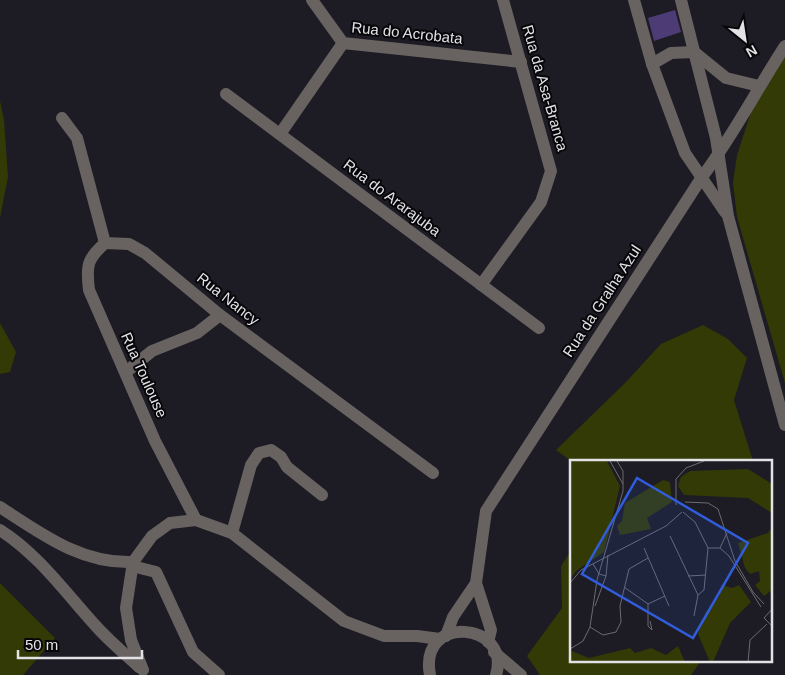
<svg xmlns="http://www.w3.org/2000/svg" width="785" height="675" viewBox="0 0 785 675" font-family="Arial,sans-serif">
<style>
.green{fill:#333a05}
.building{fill:#4c3b74}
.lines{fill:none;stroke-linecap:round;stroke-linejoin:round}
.minor{stroke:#686361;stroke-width:12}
.labels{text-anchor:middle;stroke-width:4;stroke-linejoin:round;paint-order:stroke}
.street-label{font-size:15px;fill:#e3e2e7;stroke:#07070a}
.inset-road{fill:none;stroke:#6c6b71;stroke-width:1}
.view{fill:#315dda;fill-opacity:0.15;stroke:#315dda;stroke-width:2.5}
.inset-edge{fill:none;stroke:#e3e2e7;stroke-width:2.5}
</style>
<rect width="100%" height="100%" fill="#1d1b23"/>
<!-- green -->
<g class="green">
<path d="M785,57V383L737,217L733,183L737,155L751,112Z"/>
<path d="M0,101L4,120L8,177L0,218Z"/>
<path d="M0,323L16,352L10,372L0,374Z"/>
<path d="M703,325L728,339L747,358L734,400L753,461H571L556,450L626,382L661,344Z"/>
<path d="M571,551V661H701L691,675H540L527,656L562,608L561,566Z"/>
<path d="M0,583L55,638L23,675H0Z"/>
</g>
<!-- building -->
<path class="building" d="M675,10L681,32L654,41L648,18Z"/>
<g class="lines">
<!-- minor -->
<g class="minor">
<path d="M312,0L343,43L521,62"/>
<path d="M634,0L652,64L685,153L725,212"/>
<path d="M681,0L716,138L728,216L785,425"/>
<path d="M652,64L671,53L694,52L726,78L759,86"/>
<path d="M226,94L539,328"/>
<path d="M62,118L77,138L105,243L129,244L145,253L220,315L433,473"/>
<path d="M280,134L343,43"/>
<path d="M105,243C87,259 86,266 89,290L155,441L196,520"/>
<path d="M481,285L541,202L551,171L503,0"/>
<path d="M126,372L152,351L197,333L220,315"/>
<path d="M0,507C42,534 81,564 133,562"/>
<path d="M0,530C38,554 65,592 95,625C108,640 124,653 139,667"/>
<path d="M232,533L251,465L259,453L271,450L281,457L287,467L322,495"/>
<path d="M132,566L156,572L193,652L219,675"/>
<path d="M476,583L491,630L488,642"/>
<path d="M446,636L453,617L476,583L486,511L702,177C733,136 757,89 785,46"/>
<path d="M494,652L521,675"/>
<path d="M143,670L131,640L126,608L133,562L152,536L170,523L196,520L232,533L344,621L384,636H417L440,639"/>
<path d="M430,675C418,613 512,622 496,675"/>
</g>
</g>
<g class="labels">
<!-- street labels -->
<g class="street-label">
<text transform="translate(407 33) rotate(6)" y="5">Rua do Acrobata</text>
<text transform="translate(545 88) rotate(74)" y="5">Rua da Asa-Branca</text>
<text transform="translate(392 198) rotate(37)" y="5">Rua do Ararajuba</text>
<text transform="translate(228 299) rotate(38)" y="5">Rua Nancy</text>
<text transform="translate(602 301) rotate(-57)" y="5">Rua da Gralha Azul</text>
<text transform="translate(144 375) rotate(66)" y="5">Rua Toulouse</text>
</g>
</g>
<!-- overview -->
<g transform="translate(570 460)">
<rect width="202" height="202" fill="#1d1b23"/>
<path d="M1,1H37L50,26L34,92L6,111L0,120ZM178,9L202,24V53L178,38L114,35L108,26L111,17L120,11ZM93,20L100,22L102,42L77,58L81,69L50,75L47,66L52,61L55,43ZM202,67V130L194,136L185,125L190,121L189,111L180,114L175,108L168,83L198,73ZM152,125L162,128L169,125L181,142L160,163L143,202H140L128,174L136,152L149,137ZM108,186L115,202H0L2,191L19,198L60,188L65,193L81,188L96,195Z" fill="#333a05"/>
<path class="inset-road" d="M40,1L53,24M115,42L138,43L148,49L165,101L183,132L194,144M106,45V19L116,8L134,1M113,52L125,62L138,88H150L157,73M100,76L128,135L124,156M74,88L99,146M150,88L159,96L191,147M23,104L29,114L36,116M118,116L136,115M0,123L11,110L96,66L112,52M54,127L78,144V166L82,170L80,161M128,135L134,130L138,88M78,144L95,136M25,146L36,116L38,95M203,148L194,158L203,167M20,167L33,175L46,172L51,162L50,146L59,109L78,98M0,189L13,181L20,167L27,120L53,31V11L47,1M178,202L180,180L197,164"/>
<path class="view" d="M67,18L178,83L123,178L12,114Z"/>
<rect width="202" height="202" class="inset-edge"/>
</g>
<!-- north arrow -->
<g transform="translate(745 40) rotate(150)" stroke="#07070a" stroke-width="4" paint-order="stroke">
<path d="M0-4L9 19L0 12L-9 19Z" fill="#e3e2e7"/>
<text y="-8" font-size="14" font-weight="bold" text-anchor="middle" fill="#e3e2e7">N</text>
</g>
<!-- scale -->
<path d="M18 650v8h124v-8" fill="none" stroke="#e3e2e7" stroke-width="2.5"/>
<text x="25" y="650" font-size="15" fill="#e3e2e7" stroke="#07070a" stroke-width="4" paint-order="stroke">50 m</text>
</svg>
